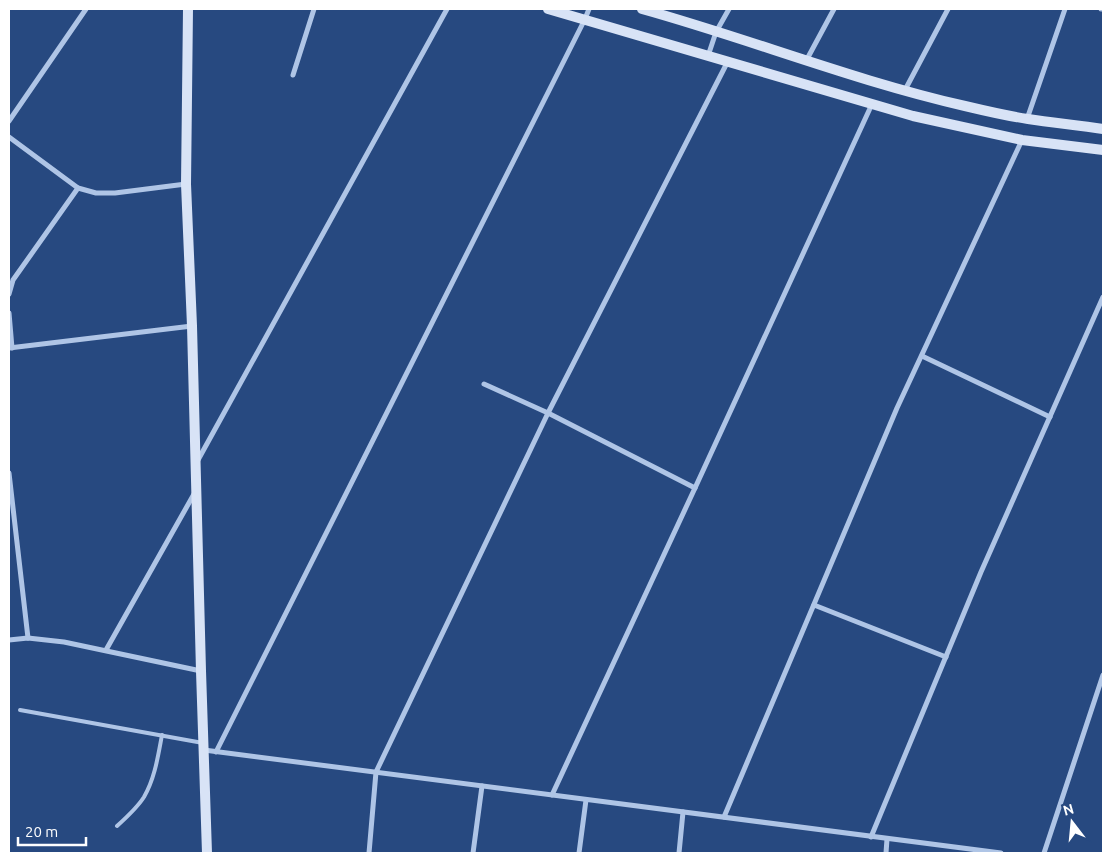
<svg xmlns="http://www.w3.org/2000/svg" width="1112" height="862" viewBox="0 0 1112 862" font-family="Ubuntu,sans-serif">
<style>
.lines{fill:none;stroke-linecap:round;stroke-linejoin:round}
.lane{stroke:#afc5e6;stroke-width:4}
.street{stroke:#afc5e6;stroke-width:5}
.secondary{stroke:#d8e3f6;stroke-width:10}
</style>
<rect width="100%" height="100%" fill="#274980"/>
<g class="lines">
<!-- lane -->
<g class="lane">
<path d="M20,710L203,743"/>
<path d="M117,826C127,817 137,808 144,797C155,778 158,756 162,735"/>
</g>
<!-- street -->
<g class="street">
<path d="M1101,9H1103"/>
<path d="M708,56L716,32L729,9"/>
<path d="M806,61L834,9"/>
<path d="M293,75L314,9"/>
<path d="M905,90L948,9"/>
<path d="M1027,119L1065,9"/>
<path d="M9,121L86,9"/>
<path d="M9,137L78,188L96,193H115L186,184"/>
<path d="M9,294L13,280L78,188"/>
<path d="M9,313L12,348"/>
<path d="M9,348L192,326"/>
<path d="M922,356L1050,417"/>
<path d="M484,384L548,413L695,488"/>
<path d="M198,460L447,9"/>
<path d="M9,473L28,638"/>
<path d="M814,605L946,657"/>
<path d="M9,640L28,638L64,642L201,671"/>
<path d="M106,650L194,494"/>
<path d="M204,750L1001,853"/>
<path d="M216,752L585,19L589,9"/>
<path d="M552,795L695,488L872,104"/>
<path d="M724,817L897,408L1022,140"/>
<path d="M871,837L981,572L1103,297"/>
<path d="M369,853L376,772L548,413L728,61"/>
<path d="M473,853L482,786"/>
<path d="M579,853L586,800"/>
<path d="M679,853L683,812"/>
<path d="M886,853L887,839"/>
<path d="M1044,853L1103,675"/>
</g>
<!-- secondary -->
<g class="secondary">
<path d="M188,9L186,184L192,326L201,671L207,853"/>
<path d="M548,9L913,116L1022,140L1103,150"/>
<path d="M642,9C750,39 855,81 965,106C986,111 1007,116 1028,119C1053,123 1078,125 1103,129"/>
</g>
</g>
<!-- border -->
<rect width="1112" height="862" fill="none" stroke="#ffffff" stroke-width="20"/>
<!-- north arrow -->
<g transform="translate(1072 822) rotate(344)" stroke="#274980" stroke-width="4" paint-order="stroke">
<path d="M0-4L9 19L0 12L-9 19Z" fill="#ffffff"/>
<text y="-8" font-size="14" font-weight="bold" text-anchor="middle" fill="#ffffff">N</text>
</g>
<!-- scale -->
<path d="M18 837v8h68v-8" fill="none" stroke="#ffffff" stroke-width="2.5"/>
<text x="25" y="837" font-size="15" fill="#ffffff" stroke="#274980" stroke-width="4" paint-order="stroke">20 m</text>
</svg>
